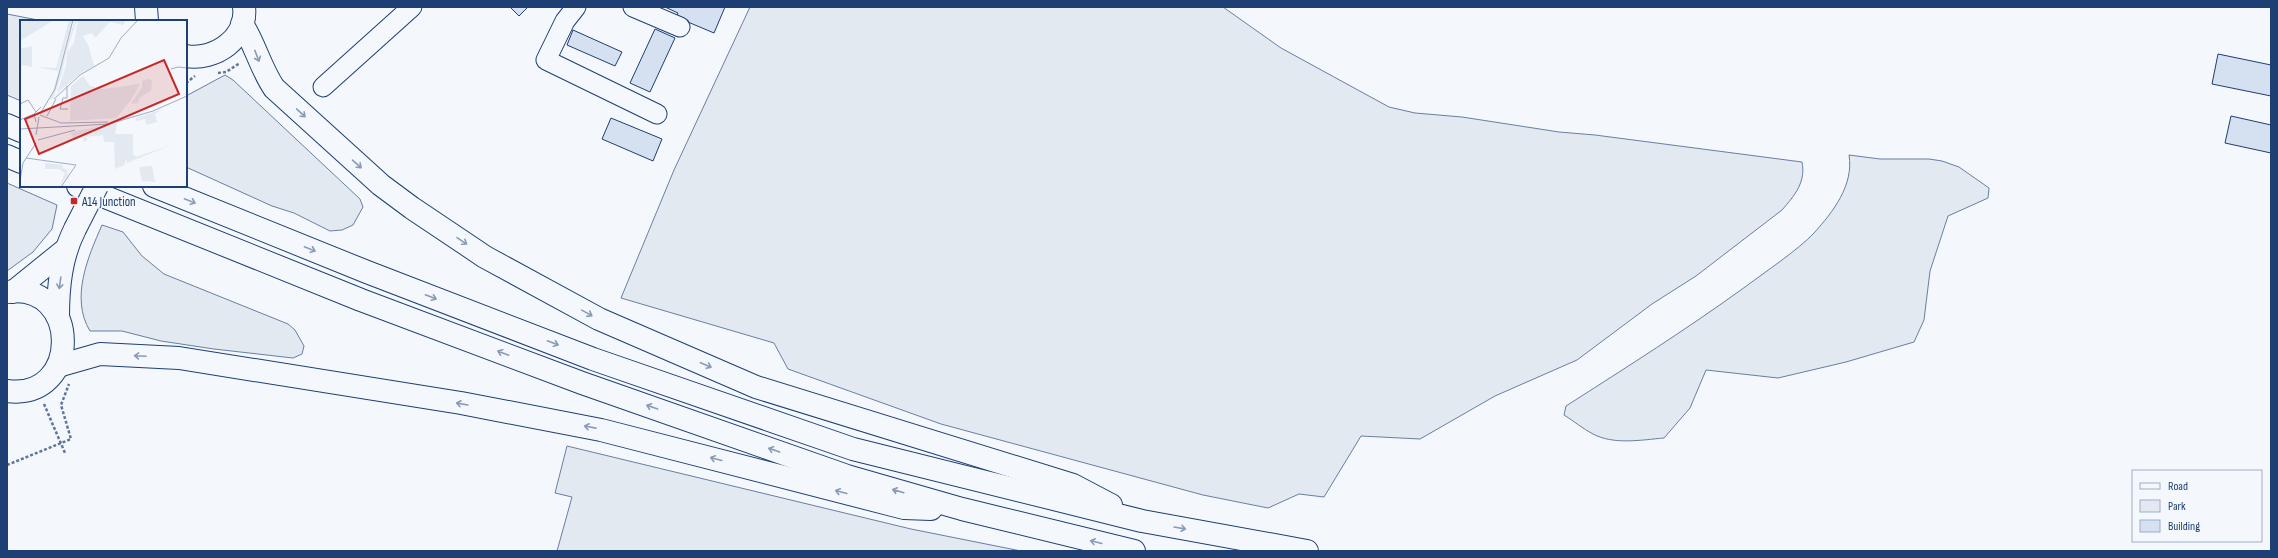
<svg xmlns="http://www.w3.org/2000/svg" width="2278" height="558" viewBox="0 0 2278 558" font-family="'Sofia Sans Condensed',sans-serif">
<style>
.green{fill:#e3e9f0;stroke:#687fa3}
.building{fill:#d5e0f0;stroke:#1d3f73}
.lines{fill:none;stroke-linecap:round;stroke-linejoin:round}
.minor-casing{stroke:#1d3f73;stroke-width:21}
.major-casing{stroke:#1d3f73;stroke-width:24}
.highway-casing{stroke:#1d3f73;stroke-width:24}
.path{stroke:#5e769c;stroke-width:2.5;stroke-dasharray:3 2;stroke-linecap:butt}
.minor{stroke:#f4f7fb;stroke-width:19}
.major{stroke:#f4f7fb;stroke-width:22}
.highway{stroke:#f4f7fb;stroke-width:22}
.major-bridge-casing{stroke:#1d3f73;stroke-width:24;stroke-linecap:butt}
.major-bridge{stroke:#f4f7fb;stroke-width:22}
.oneway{stroke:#889bb7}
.poi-dot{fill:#c62828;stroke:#f4f7fb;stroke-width:1.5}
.labels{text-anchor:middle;stroke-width:3;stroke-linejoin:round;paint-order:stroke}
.poi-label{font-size:13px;fill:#1d3f73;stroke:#f4f7fb;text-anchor:start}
.inset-road{fill:none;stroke:#9eadc5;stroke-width:1}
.view{fill:#c62828;fill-opacity:0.15;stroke:#c62828;stroke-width:2}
.inset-edge{fill:none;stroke:#1d3f73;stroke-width:2}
</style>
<rect width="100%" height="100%" fill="#f4f7fb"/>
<!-- green -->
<g class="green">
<path d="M750,7H1223L1281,48L1389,107L1415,113L1462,117L1559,132L1595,135L1802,162C1806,182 1795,195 1782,210L1696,276L1652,304L1577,360L1495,396L1420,439L1361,436L1324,497L1299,494L1268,508L1203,495L941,424L788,369L774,343L621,298L674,170Z"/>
<path d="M7,14L43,21H21V101L7,95Z"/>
<path d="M225,75L233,80L360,199L363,207L353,225L342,230L330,231L294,213L272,206L186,167V96Z"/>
<path d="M1849,155L1880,159H1929L1942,161L1959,167L1989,188L1988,198L1948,216L1930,271L1924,320L1914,342L1846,362L1778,378L1706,370L1690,408L1664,438C1641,440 1614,445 1593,434C1583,429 1574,421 1564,415L1566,406C1627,367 1687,329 1745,287C1765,272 1798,250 1814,233C1833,212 1854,185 1849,155Z"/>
<path d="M7,183L57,205L52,229L33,252L7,271Z"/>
<path d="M102,225L123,232L142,256L164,274L288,324L295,330L304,346L302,354L293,358L214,349L161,341L122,331H90C70,298 88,257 102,225Z"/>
<path d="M567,446L911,529L1021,551H557L572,497L555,493Z"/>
</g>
<!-- building -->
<g class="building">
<path d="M510,7H528L519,16Z"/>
<path d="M665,7H725L714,33L676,17L678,13Z"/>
<path d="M655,29L675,38L650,92L630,83Z"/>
<path d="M573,30L622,52L615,66L567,45Z"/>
<path d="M2218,54L2271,65V96L2212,84Z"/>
<path d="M2231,116L2271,125V153L2225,143Z"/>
<path d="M611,118L662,139L653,161L602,139Z"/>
</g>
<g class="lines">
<defs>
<g id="minor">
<path d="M576,7L565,21L546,60L657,114"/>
<path d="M633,7L680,27"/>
<path d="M323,87L412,7"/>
</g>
<g id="major">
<path d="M146,7L147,21"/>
<path d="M186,56C215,61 248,38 244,7"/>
<path d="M7,292C81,281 82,401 7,391"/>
<path d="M13,292L65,250"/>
<path d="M58,317C58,286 61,257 75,229"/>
</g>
<g id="highway">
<path d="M242,24C255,44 260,67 274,88L381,185L412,208L485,257L599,319L756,387L1073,485L1111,505"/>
<path d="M7,125L21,131"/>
<path d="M7,156L21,162"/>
<path d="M78,186L361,300L582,383L847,476L962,509L1134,551"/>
<path d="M154,186L367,272L593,359L853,449L1142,521L1307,551"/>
<path d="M58,366L100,354L179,358L461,403L601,430L904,508L931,509"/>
</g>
</defs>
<!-- minor casing -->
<use href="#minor" class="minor-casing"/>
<!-- major casing -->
<use href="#major" class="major-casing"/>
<!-- highway casing -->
<use href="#highway" class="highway-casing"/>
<!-- path -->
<g class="path">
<path d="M218,73L226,72L240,63"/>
<path d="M186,83L195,76"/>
<path d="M44,404L65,453"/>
<path d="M7,465L71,439L61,405L69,384"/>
</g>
<!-- minor -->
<use href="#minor" class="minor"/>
<!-- major -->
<use href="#major" class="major"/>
<!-- highway -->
<use href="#highway" class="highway"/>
<defs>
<path id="major-bridge" d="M75,229L97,186"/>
</defs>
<!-- major-bridge casing -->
<use href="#major-bridge" class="major-bridge-casing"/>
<!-- major-bridge -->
<use href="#major-bridge" class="major-bridge"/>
</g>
<!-- one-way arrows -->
<defs><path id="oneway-shaft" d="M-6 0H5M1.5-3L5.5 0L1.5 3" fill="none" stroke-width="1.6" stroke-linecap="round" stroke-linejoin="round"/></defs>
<g class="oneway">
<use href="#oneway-shaft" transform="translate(257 56) rotate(69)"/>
<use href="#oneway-shaft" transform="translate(301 113) rotate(43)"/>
<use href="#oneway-shaft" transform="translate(357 164) rotate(41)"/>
<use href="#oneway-shaft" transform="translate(190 201) rotate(22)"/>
<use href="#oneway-shaft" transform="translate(462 241) rotate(34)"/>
<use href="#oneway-shaft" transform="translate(310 249) rotate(22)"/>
<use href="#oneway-shaft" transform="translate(60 283) rotate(98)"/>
<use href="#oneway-shaft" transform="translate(431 297) rotate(21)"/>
<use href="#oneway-shaft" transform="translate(587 313) rotate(29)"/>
<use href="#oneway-shaft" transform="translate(553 343) rotate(21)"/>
<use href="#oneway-shaft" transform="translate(503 353) rotate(-159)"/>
<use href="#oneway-shaft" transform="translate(140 356) rotate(-177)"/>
<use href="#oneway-shaft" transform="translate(706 365) rotate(23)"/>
<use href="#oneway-shaft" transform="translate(462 404) rotate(-170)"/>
<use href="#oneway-shaft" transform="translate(652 407) rotate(-161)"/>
<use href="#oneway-shaft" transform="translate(590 427) rotate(-169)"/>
<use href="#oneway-shaft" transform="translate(774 450) rotate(-161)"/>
<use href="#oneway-shaft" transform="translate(716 459) rotate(-165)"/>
<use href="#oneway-shaft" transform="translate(898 491) rotate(-164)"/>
<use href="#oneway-shaft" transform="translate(841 492) rotate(-165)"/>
<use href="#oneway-shaft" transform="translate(1180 528) rotate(10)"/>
<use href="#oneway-shaft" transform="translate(1096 542) rotate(-166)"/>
</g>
<!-- markers -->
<rect class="poi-dot" x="70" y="197" width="8" height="8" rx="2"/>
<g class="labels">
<!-- poi labels -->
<g class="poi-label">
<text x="82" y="206">A14 Junction</text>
</g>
</g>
<!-- overview -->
<g transform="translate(20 20)">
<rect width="167" height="167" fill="#f4f7fb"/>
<path d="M0,0H34L0,21ZM49,0H53L38,51L16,47L36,48ZM55,0H57L46,33L42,53L33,79L30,80ZM58,0H106L103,5L90,2L76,17L71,13L63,16L69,27L74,46L61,53L37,73L46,46L47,32L54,23ZM12,26V47L2,45L0,52V29ZM63,56L70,66L84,69L120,64L111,80L96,98L50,101L51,66ZM128,59L132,60L131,71L119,78L118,83L111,84L122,67V61ZM143,89L135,94L137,102L126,105L125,99L116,101V98ZM97,103L95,114H113V134L116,137L151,125L107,143V138L104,145L95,149L94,122H84L83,115L65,117L68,120L64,122L63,117L53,120L52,115L51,112ZM25,143L43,145V148L47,150L48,155L39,167L45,153L39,149H25ZM132,146L135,162L122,161L119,147Z" fill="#e3e9f0"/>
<path class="inset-road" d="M151,49L158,47L167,48M47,66V78H43L40,89H48M34,79L60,55L89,38L101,18L118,0M0,84L8,80L16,92M20,94L35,69L53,0M20,95L41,103L88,102M27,96L36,79M0,100L14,94M16,102L14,94L21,87M0,109L89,104L133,91L167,76M16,115L19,97M18,120L55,110M6,138L56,145L41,167M0,161L3,143L16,123"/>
<path class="view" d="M144,40L159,74L19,134L5,99Z"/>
<rect width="167" height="167" class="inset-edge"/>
</g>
<!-- border -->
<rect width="2278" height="558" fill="none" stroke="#1d3f73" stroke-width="16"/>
<!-- legend -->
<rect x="2132" y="470" width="130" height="72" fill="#f4f7fb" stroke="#9eadc5"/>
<rect x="2140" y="483" width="20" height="6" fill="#f4f7fb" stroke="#9eadc5"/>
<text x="2168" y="490" font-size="12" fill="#1d3f73">Road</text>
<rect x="2140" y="500" width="20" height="12" fill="#e3e9f0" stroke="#9eadc5"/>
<text x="2168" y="510" font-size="12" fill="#1d3f73">Park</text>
<rect x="2140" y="520" width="20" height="12" fill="#d5e0f0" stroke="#9eadc5"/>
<text x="2168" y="530" font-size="12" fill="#1d3f73">Building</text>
</svg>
